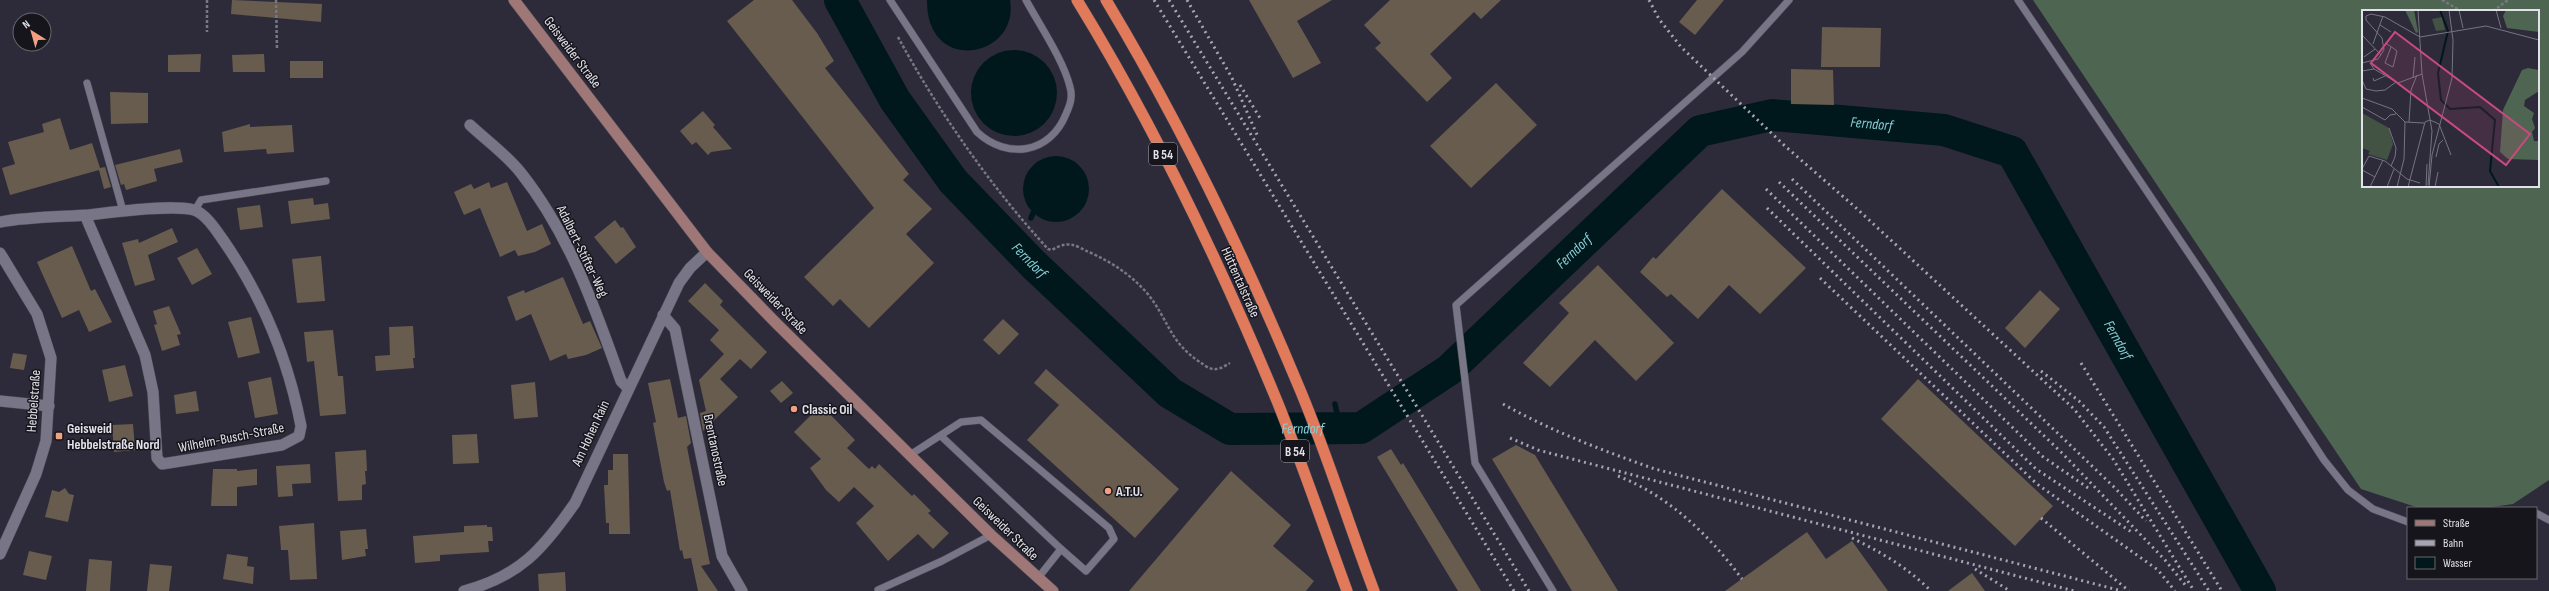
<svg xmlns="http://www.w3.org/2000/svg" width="2549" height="591" viewBox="0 0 2549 591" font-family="'Sofia Sans Condensed',sans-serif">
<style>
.forest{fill:#4e6651;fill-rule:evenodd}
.water{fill:#00181b}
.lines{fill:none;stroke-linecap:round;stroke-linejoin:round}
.stream{stroke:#00181b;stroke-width:5.5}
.river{stroke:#00181b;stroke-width:32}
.building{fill:#685c4e}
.service-casing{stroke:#4b4956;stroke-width:8}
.minor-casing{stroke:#4b4956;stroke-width:12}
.secondary-casing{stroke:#4b4956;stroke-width:12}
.trunk-casing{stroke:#4b4956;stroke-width:12}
.path{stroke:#787784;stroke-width:2.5;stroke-dasharray:3 2;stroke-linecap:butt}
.service{stroke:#777586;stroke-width:7}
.minor{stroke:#777586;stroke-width:11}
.secondary{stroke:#9f7776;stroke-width:11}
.trunk{stroke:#e07a5a;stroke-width:11}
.rail{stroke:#a7a5b1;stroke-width:3;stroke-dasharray:2 4;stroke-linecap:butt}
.poi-dot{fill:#f39f82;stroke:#16151b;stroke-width:1.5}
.labels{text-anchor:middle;stroke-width:3;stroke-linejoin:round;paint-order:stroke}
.shield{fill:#16151b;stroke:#a5a4ad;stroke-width:1}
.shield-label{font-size:13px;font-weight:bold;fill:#e2e1eb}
.street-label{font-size:14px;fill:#e2e1eb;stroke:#16151b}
.poi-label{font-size:14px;font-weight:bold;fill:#e2e1eb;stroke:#16151b;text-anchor:start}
.water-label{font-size:15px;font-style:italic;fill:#86ced6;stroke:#16151b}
.inset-river{fill:none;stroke:#00181b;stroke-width:2}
.inset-road{fill:none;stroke:#757481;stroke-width:1}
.view{fill:#ca4a7f;fill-opacity:0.15;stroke:#ca4a7f;stroke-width:2}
.inset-edge{fill:none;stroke:#e2e1eb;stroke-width:2}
</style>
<rect width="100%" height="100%" fill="#2d2b3a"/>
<!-- forest -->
<path class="forest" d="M2033,0H2549V480L2513,504L2485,508H2419L2361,489ZM2363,11H2538V186H2363Z"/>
<!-- water -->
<g class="water">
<path d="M927,0H1010C1020,58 926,76 927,0Z"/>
<circle cx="1014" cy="93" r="43"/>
<circle cx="1056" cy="189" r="33"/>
</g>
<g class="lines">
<!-- stream -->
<g class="stream">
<path d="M1031,218L1033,213"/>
<path d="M1018,248L1023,235"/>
<path d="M1335,404L1340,428"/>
</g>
<!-- river -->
<path class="river" id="s1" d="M840,0L895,100L953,181L1033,264L1170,393L1230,429L1361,428L1449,370L1700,131L1772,115L1944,130L2012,152L2260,591"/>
</g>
<!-- building -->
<g class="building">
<path d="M232,0L322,4L321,22L231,14Z"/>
<path d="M754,0H792L817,33L834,61L825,68L909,174L903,180L932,209L906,234L934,263L869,328L840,299L833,306L804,277L874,208L727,21Z"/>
<path d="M1249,0H1332L1297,21L1321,63L1293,78Z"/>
<path d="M1390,0H1501L1481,19L1474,12L1430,54L1452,78L1427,102L1375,48L1381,43L1364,25Z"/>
<path d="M1697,0H1724L1695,35L1679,22Z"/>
<path d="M1822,27L1881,28L1880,67H1821Z"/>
<path d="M201,54L200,72H168V55Z"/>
<path d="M264,54L265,72H233L232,55Z"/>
<rect x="290" y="61" width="33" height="17"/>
<path d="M1791,69L1833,70L1834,105L1791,104Z"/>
<path d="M1496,83L1537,125L1471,188L1430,146Z"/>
<path d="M110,92L148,93V123L111,124Z"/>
<path d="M703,111L715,125L713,127L732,149L711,152L708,155L696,142L692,145L680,131Z"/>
<path d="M60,118L70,150L92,143L100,168L105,167L111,187L104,189L99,170L10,195L2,168L15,164L8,142L44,132L42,124Z"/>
<path d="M250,124V127L292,125L294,152L267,154L266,149L224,152L222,132Z"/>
<path d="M180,149L183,162L154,169L157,181L126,190L124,184L121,185L115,165Z"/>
<path d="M489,182L491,188L507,182L527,231L542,224L551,244L535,252L518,256L515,250L500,257L480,208L464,215L454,192L471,184L474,189Z"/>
<path d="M1722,189L1806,268L1760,314L1729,285L1698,319L1671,294L1667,297L1640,272L1653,257L1656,259Z"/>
<path d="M313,198L314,205L328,203L330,219L291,224L288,201Z"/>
<path d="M260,205L263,227L240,230L237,208Z"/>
<path d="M615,220L621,228L623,227L636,247L616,264L594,237Z"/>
<path d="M172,228L178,242L148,255L155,280L135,286L122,243L138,239L139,243Z"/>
<path d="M72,246L91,291L95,289L112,322L89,332L79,310L62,318L37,262Z"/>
<path d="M197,248L212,274L192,285L177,258Z"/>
<path d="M321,256L325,301L297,303L292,259Z"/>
<path d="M1598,265L1674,343L1636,381L1595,340L1550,387L1523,363L1569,313L1559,303Z"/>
<path d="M563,277L583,324L590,321L602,348L586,355L568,359L566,354L550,361L531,314L516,321L507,297L524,290L525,293Z"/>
<path d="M705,283L723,301L720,305L767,352L751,369L740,359L720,379L738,397L703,431L700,413L706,411L699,380L724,354L710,340L719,330L688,301Z"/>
<path d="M2040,290L2060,309L2025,348L2005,328Z"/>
<path d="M169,306L181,334L177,335L180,345L162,351L154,325L157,324L153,311Z"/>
<path d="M251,317L260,353L238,358L228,322Z"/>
<path d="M1003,319L1019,334L999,355L983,340Z"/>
<path d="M413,326L415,358H413L414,368L376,371L375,356L390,355L389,327Z"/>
<path d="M333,330L338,376H343L346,414L320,416L314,361L307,362L304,332Z"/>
<path d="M13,353L27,355L24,370L10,368Z"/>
<path d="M125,365L133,396L109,402L102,370Z"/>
<path d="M1046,369L1179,489L1135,538L1027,440L1059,405L1034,383Z"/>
<path d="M271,377L278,414L255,418L248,382Z"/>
<path d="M670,379L678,418L686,416L691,443L687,447L710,564L701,566L718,591H698L691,558L684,559L682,550L680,551L670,490L667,491L664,482L653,423L656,422L648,383Z"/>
<path d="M1918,379L2053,506L2015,546L1881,419Z"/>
<path d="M782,381L793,393L781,403L770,391Z"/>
<path d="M535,382L538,417L514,419L511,385Z"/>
<path d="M196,391L199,411L176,414L174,395Z"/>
<path d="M821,405L855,440L847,448L869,469L872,466L875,469L879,464L912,496L914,494L931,511L928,513L949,533L933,549L918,534L888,561L856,523L874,506L854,487L839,502L826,490L810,468L821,459L794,432Z"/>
<path d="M133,424L135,450L114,452L112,425Z"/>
<path d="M477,434L479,463L453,464L452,435Z"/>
<path d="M1516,445L1535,455L1618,591H1572L1492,459Z"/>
<path d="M1391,449L1401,465L1403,463L1481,591H1458L1377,457Z"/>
<path d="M366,450L367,471H365L366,484L362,485V500L338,501L335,452Z"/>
<path d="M613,454H628L630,534H609V523H606L604,485H608V470H613Z"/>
<path d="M310,464L311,483L292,484L293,496L278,497L276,466Z"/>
<path d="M213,469H237V471L257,469V485L237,487V506H211Z"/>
<path d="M1231,471L1291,525L1273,546L1314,581L1306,591H1129Z"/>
<path d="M65,488L69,494L74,495L68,522L45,517L52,490L59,492Z"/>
<path d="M314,523L317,579L290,580L288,550H281L279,526Z"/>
<path d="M487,525V527H492L493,541H488L489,552L440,555V561L415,563L413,536L464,532V526Z"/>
<path d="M366,529L368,549H365L366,556L342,560L340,531Z"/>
<path d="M1807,532L1826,559L1852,541L1888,591H1725Z"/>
<path d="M29,551L52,556L46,580L23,575Z"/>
<path d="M227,554L248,557L247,566L254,567L253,584L223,579Z"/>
<path d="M89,559L112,561L110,591H86Z"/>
<path d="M150,564L172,566L169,591H147Z"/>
<path d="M565,572L566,591H539L538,574Z"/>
<path d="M1972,573L1985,591H1948Z"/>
</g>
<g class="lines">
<defs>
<g id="service">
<path d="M890,0L977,132C1007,160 1050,154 1066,114C1070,105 1073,97 1070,87C1064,61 1039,24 1026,0"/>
<path d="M2018,0L2204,276L2324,460L2348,490L2373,509L2408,522"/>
<path d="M87,83L123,211"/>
<path d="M195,210L201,200L326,181"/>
<path d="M941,436L1061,549"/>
<path d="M910,455L961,422L981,420L1109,528L1114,539L1086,571L1061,549L1038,578"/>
<path d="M2536,513L2549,520"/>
<path d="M878,590L942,561L991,535"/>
<path d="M1553,591L1475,463L1456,305L1742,52L1789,0"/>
</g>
<g id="minor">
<path d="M470,125C486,140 507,155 521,173C570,235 595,308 621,381L628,388"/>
<path d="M0,222C29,217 58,217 88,215C113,212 172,204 194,210C206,214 216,230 223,240C262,296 288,359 301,426L299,436L282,445L162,464L157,458L153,392L145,355L85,215"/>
<path d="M0,253L37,314L51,358L46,441L36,474L0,554"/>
<path d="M663,315L675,329L722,556L742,591"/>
<path d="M0,401L49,406"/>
<path d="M464,591C520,576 543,549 575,503L679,283L690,268L707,252"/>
</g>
<path id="secondary" d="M514,0L707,252L776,323L991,535L1053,591"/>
<g id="trunk">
<path d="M1077,0C1155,127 1220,263 1277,401C1302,463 1324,528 1347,591"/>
<path d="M1106,0C1181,125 1245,257 1301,392C1328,457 1349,525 1374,591"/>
</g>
</defs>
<!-- service casing -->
<use href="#service" class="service-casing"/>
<!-- minor casing -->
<use href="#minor" class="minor-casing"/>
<!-- secondary casing -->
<use href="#secondary" class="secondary-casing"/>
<!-- trunk casing -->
<use href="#trunk" class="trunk-casing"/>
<!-- path -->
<g class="path">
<path d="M207,0V32"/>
<path d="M276,0L277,50"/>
<path d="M2442,0L2461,11"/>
<path d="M2493,11L2508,0"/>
<path d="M898,37C938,111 991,187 1048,249L1052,250C1069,240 1074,245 1091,253C1113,263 1131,275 1147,293C1169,320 1169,342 1200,362C1204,365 1210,370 1216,369C1221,369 1226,365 1230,363"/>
</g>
<!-- service -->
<use href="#service" class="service"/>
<!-- minor -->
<use href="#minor" class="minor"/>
<!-- secondary -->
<use href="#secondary" class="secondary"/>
<!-- trunk -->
<use href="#trunk" class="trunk"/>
<!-- rail -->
<g class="rail">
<path d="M1154,0L1514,591"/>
<path d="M1169,0L1529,591"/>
<path d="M1187,0L1232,78L1258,137"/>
<path d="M1649,0L1659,19L1681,47L1785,146L1855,207L2074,409L2113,459L2194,591"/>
<path d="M1240,85L1260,118"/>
<path d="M1792,179L2115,488L2146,521"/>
<path d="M1779,182L2062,453L2165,560L2186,586"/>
<path d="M1766,189L2042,456L2091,490"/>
<path d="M1767,208L2036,469L2133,533"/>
<path d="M1820,278L2037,484L2158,570L2175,591"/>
<path d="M2081,363L2222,591"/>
<path d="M2041,371L2079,401L2104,427L2209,591"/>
<path d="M1503,404C1551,431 1604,451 1655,469L2122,591"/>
<path d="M1510,438L1538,450L2074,591"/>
<path d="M1618,476C1669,496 1710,536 1742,579"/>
<path d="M2041,518L2129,591"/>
<path d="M1852,538C1881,552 1908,568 1931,591"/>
<path d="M1975,569L2010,591"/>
</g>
</g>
<!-- markers -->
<g class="poi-dot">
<circle cx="794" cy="409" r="4"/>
<rect x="55" y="432" width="8" height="8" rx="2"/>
<circle cx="1108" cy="491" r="4"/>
</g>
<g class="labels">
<!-- shield labels -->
<g class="shield">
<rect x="1149" y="143" width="28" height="22" rx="3"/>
<rect x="1281" y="440" width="28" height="22" rx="3"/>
</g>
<g class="shield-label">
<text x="1163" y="159">B 54</text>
<text x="1295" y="456">B 54</text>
</g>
<!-- street labels -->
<g class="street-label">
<text transform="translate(573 52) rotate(53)" y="5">Geisweider Straße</text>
<text transform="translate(583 251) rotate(64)" y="5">Adalbert-Stifter-Weg</text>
<text transform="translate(1241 282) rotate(66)" y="5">Hüttentalstraße</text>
<text transform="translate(776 301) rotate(46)" y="5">Geisweider Straße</text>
<text transform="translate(33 401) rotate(-86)" y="5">Hebbelstraße</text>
<text transform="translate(590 433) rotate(-65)" y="5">Am Hohen Rain</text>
<text transform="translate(231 437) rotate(-11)" y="5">Wilhelm-Busch-Straße</text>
<text transform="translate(716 450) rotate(78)" y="5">Brentanostraße</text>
<text transform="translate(1006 528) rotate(44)" y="5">Geisweider Straße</text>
</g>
<!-- poi labels -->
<g class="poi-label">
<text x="802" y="414">Classic Oil</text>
<text x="67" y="433">Geisweid<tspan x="67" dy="16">Hebbelstraße Nord</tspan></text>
<text x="1116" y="496">A.T.U.</text>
</g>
<!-- water labels -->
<g class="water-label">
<text dy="5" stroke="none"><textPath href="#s1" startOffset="1344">Ferndorf</textPath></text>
<text dy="5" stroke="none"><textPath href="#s1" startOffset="996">Ferndorf</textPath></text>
<text dy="5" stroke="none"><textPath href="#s1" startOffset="324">Ferndorf</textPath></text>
<text dy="5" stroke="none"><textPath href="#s1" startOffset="1704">Ferndorf</textPath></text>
<text dy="5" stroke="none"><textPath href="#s1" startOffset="660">Ferndorf</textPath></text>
</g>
</g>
<!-- overview -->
<g transform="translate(2362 10)">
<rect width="177" height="177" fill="#2d2b3a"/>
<path d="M80,7L83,20L74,21L70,9ZM0,103L27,118L31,134L25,150L6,144L8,141L0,138Z" fill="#425344"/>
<path d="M43,0H52L56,22L54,23ZM144,0H177V22L145,18L141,6ZM166,58L177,60V81L163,90L162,96L172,103L170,109L173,118L170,122L172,131H177V150L146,149L138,142L141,100L160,60Z" fill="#4e6651"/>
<path class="inset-river" d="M78,0L86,21L76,63L79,90L88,99L118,97L133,110L128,161L137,177"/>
<path class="inset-road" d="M56,0L60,64L70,121L66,175M97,0L101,18M134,0L139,18M18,15L29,22M0,25L19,45M23,33L25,34L31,38L35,41L31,57L23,53L29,37M11,34L21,6M2,47L13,39M0,53L16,49L22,40L20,28L4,10V6L9,4L23,7L58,27L124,16L177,30M8,53L12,59L36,73L60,64M0,61L12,59M11,68L12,71L23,66M51,68L53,47M0,70L4,79L14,81L23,80L34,72M0,88L30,99L43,112L62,113M0,97L23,110L28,105L34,104M47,112L49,80L55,65M27,118L34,138L33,147L29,156M74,147L77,134L81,130M0,159L7,146L23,151L45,169L58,173M0,160L13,167M8,177L21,150M25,177L32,159M35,177L42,149L43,112M46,177L63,112L68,110L77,114L89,145M64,177L65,154M67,177L70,145L90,68L91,30L87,0M73,177L76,162"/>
<path class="view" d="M33,22L168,124L144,155L9,53Z"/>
<rect width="177" height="177" class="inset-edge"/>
</g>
<!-- legend -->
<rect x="2407" y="507" width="130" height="72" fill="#16151b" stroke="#68676e"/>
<rect x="2415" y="520" width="20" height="6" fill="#9f7776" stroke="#68676e"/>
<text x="2443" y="527" font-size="12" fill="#e2e1eb">Straße</text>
<rect x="2415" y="540" width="20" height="6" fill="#a7a5b1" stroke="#68676e"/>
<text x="2443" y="547" font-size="12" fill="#e2e1eb">Bahn</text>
<rect x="2415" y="557" width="20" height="12" fill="#00181b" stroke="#68676e"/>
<text x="2443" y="567" font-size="12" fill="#e2e1eb">Wasser</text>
<!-- north arrow -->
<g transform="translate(32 32) rotate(323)"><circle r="19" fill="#16151b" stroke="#68676e"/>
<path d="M0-3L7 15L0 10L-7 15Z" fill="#f39f82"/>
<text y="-6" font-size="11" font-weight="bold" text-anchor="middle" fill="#e2e1eb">N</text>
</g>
</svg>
